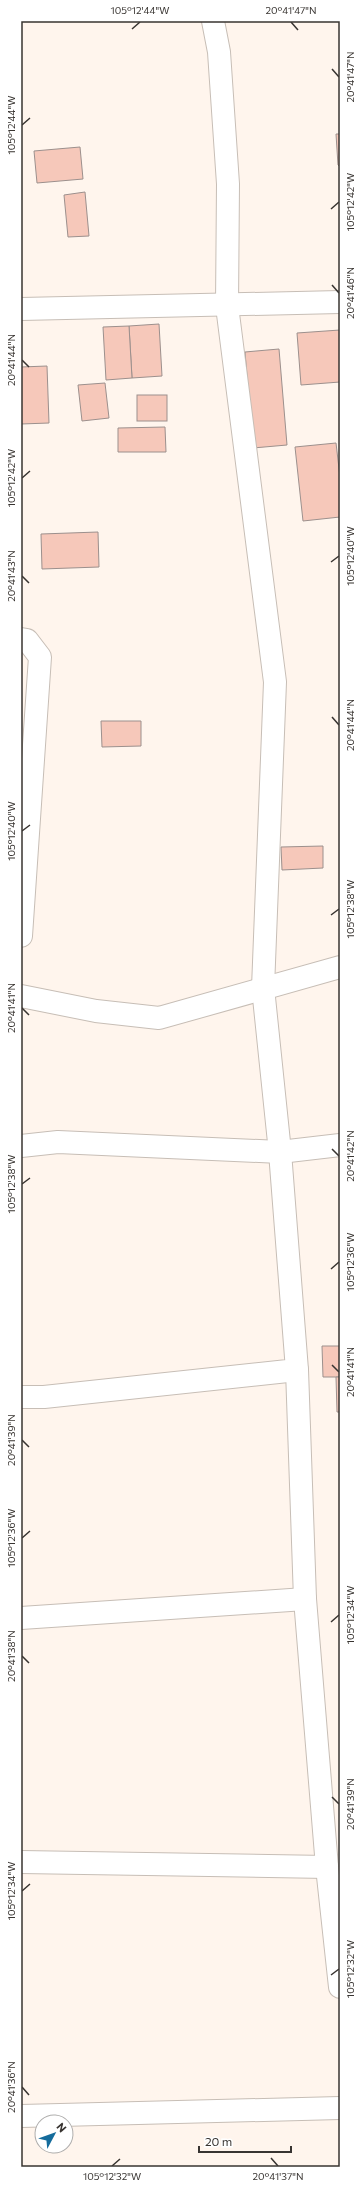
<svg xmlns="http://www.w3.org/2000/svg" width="361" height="2188" viewBox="0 0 361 2188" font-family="Commissioner,sans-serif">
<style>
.building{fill:#f6c8ba;stroke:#9c908d}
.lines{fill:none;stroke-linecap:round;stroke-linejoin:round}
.minor-casing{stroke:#c7beb6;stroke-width:24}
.minor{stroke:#fff;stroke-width:22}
.ticks{fill:none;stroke:#383431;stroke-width:1.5}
.neatline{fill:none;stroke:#383431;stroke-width:1.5}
.ticks-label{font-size:10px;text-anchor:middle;fill:#383431}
</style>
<rect width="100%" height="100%" fill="#fff5ed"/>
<!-- building -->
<g class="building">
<path d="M336,134H340V167L338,165Z"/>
<path d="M80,147L83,179L37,183L34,151Z"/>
<path d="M85,192L89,236L68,237L64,195Z"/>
<path d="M159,324L162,376L132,378L129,326Z"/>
<path d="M129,326L132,378L106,380L103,327Z"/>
<path d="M340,330V382L301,385L297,333Z"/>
<path d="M279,349L287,445L253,448L245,352Z"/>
<path d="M47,366L49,423L21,424V367Z"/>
<path d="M105,383L109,418L82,421L78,385Z"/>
<rect x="137" y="395" width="30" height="26"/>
<path d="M165,427L166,452H118V428Z"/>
<path d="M336,443L340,477V517L303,521L295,447Z"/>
<path d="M98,532L99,567L42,569L41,534Z"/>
<path d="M101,721H141V746L102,747Z"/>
<path d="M323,846V868L282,870L281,847Z"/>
<path d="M322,1346H340V1377H323Z"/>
<path d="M336,1377H340V1412H337Z"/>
</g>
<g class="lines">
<defs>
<g id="minor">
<path d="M21,309L340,302"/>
<path d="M21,639L27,640L40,657L21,936"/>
<path d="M21,996L96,1011L159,1018L340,967"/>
<path d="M21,1146L58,1142L280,1152L340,1145"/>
<path d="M297,1370L305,1599L327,1867L340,1987"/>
<path d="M21,1397H44L297,1370L280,1152L263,988L275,682L227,306L228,184L219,52L213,21"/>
<path d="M21,1618L305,1599"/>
<path d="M21,1862L327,1867"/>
<path d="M21,2116L340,2108"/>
</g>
</defs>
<!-- minor casing -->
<use href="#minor" class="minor-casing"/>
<!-- minor -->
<use href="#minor" class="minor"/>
</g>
<!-- ticks -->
<path class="ticks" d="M291,22L298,30M132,29L140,22M332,69L339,77M22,125L30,118M331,209L339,202M332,285L339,293M22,360L29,367M22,478L30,471M331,562L339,556M22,576L29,583M332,717L339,725M22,831L30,825M331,915L339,909M22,1008L29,1015M332,1149L339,1156M22,1184L30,1178M331,1269L339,1262M332,1365L339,1372M22,1440L29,1447M22,1538L30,1531M331,1622L339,1615M22,1656L29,1663M332,1797L339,1804M22,1891L30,1884M331,1975L339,1969M22,2087L29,2095M271,2158L278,2166M112,2166L120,2159"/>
<!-- border -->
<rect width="361" height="2188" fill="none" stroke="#ffffff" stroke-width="44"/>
<!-- north arrow -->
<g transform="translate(54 2134) rotate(49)"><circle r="19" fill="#ffffff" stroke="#afaead"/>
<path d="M0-3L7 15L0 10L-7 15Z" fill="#156c9c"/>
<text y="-6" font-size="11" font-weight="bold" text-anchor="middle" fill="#383431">N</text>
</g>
<!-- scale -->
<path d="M199 2146v6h92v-6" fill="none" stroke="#383431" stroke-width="2"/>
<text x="205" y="2146" font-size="12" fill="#383431" stroke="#ffffff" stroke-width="3" paint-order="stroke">20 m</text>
<rect x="22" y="22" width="317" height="2144" class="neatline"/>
<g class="ticks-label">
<text x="140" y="14">105°12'44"W</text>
<text x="291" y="14">20°41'47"N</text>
<text transform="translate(350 77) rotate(-90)" y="4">20°41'47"N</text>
<text transform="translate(11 125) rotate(-90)" y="4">105°12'44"W</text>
<text transform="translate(350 202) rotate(-90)" y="4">105°12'42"W</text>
<text transform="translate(350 293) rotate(-90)" y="4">20°41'46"N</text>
<text transform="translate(11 360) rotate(-90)" y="4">20°41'44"N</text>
<text transform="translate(11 478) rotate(-90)" y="4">105°12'42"W</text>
<text transform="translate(350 556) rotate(-90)" y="4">105°12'40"W</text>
<text transform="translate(11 576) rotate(-90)" y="4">20°41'43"N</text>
<text transform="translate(350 725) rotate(-90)" y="4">20°41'44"N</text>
<text transform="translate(11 831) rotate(-90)" y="4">105°12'40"W</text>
<text transform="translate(350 909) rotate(-90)" y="4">105°12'38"W</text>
<text transform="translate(11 1008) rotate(-90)" y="4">20°41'41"N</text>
<text transform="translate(350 1156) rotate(-90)" y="4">20°41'42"N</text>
<text transform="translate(11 1184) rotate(-90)" y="4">105°12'38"W</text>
<text transform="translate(350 1262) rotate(-90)" y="4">105°12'36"W</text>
<text transform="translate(350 1372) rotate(-90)" y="4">20°41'41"N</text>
<text transform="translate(11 1440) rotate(-90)" y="4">20°41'39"N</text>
<text transform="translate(11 1538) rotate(-90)" y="4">105°12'36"W</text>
<text transform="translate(350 1615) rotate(-90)" y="4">105°12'34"W</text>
<text transform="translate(11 1656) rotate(-90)" y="4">20°41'38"N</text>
<text transform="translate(350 1804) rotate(-90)" y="4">20°41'39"N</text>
<text transform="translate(11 1891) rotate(-90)" y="4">105°12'34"W</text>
<text transform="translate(350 1969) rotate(-90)" y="4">105°12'32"W</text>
<text transform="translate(11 2087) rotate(-90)" y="4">20°41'36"N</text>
<text x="112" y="2180">105°12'32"W</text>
<text x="278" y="2180">20°41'37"N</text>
</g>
</svg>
